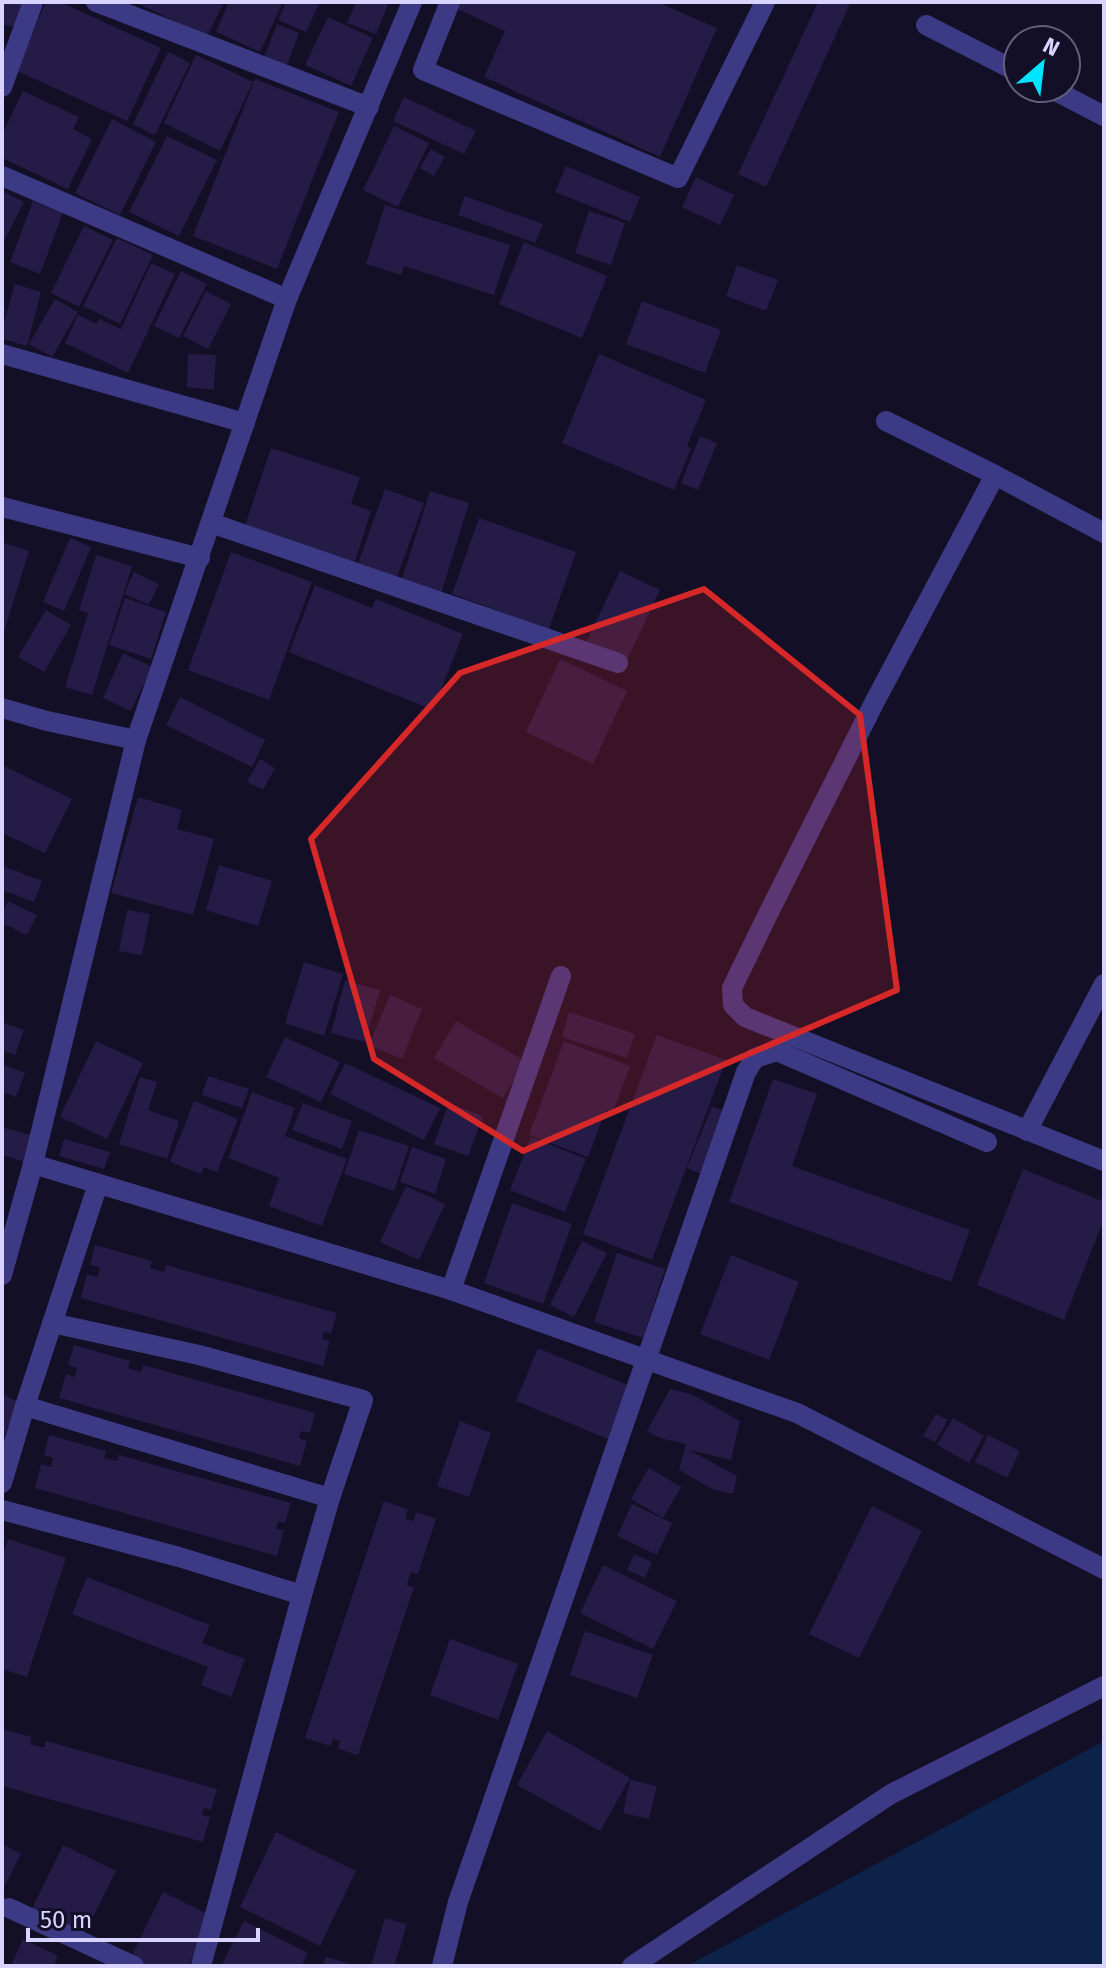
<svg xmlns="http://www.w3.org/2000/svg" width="1106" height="1968" viewBox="0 0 1106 1968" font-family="'Fira Sans',sans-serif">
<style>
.water{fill:#0c2248}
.building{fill:#241b47}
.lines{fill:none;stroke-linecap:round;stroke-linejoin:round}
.street{stroke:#3d3a85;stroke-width:20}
.marked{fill:#d62828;fill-opacity:0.2;stroke:#d62828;stroke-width:6;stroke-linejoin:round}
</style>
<rect width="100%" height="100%" fill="#130f26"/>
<!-- water -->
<path class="water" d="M1104,1741V1966H687Z"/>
<!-- building -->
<g class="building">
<path d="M2,2H28L20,29L2,24Z"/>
<path d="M46,2H60L161,48L127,121L15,70Z"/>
<path d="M135,2H224L207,37Z"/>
<path d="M229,2H283L260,52L216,32Z"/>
<path d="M286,2H320L306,32L278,20Z"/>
<path d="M356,2H389L376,34L347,23Z"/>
<path d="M460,2H666L664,5L717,28L660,157L484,77L505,31L457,9Z"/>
<path d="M818,2H851L766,187L738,174Z"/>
<path d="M328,17L373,38L351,86L305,65Z"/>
<path d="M277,24L299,33L287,65L264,57Z"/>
<path d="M168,52L190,63L155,135L133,124Z"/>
<path d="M196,55L253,82L220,151L164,123Z"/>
<path d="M255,79L339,112L277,269L193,236Z"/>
<path d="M23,91L79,117L73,129L92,139L68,189L2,158V135Z"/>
<path d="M404,97L476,131L464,154L393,121Z"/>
<path d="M112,119L156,142L120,215L75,193Z"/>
<path d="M394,126L429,143L398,207L363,190Z"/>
<path d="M167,136L217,160L179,236L129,212Z"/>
<path d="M431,149L445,157L434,176L420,168Z"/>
<path d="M566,166L640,197L630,222L555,192Z"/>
<path d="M696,177L734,195L720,225L682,207Z"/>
<path d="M2,191L24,202L2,245Z"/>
<path d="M465,196L543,224L535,243L458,215Z"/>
<path d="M33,201L63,213L40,274L10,262Z"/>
<path d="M385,205L510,245L494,295L404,266L401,275L366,264Z"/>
<path d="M589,211L625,223L611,265L575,253Z"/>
<path d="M84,226L113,240L79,307L51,293Z"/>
<path d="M117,238L153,255L120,324L83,306Z"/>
<path d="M524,242L607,276L582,338L499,304Z"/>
<path d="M151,263L175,274L128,373L65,343L78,315L97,324L99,319L121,329Z"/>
<path d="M737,265L778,280L766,311L726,296Z"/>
<path d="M181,271L207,284L179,338L154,326Z"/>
<path d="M15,284L41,292L27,346L2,339V329Z"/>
<path d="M206,291L231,304L208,349L183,336Z"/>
<path d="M55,299L78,312L52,357L29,344Z"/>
<path d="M642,301L721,330L705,373L626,344Z"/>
<path d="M188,354L216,355L214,390L187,387Z"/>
<path d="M599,354L706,400L687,446L691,448L674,490L562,443Z"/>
<path d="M700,436L717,443L698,490L681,483Z"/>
<path d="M271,448L360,477L351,504L371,511L355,562L245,526Z"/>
<path d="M385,489L424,503L396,580L357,566Z"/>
<path d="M430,491L469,503L441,594L401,582Z"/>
<path d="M479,518L576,552L549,629L452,594Z"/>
<path d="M70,538L91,547L64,611L43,602Z"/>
<path d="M2,542L29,551L3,635H2Z"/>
<path d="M231,552L312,582L269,700L188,670Z"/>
<path d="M96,555L132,566L92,695L65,687L88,613L79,610Z"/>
<path d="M620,571L660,590L626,662L586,643Z"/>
<path d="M134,572L159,584L149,605L124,594Z"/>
<path d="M315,585L372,608L376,599L463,634L433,710L289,652Z"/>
<path d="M125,598L166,612L151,659L109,645Z"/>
<path d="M46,610L71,625L44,672L18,657Z"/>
<path d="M123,653L152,667L131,711L103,698Z"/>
<path d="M560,659L627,691L593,764L526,732Z"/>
<path d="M180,697L265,740L252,767L166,725Z"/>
<path d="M260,759L275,768L263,790L247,782Z"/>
<path d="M2,765L72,799L45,853L2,833Z"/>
<path d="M138,797L182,810L177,829L214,839L193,915L111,893Z"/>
<path d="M219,865L272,881L258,926L206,910Z"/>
<path d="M3,866L42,881L34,902L2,890Z"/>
<path d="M8,901L37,915L27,935L2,923V912Z"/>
<path d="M127,910L150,914L142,955L119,951Z"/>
<path d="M304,962L343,974L324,1036L285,1023Z"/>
<path d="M345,980L380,990L365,1042L331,1033Z"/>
<path d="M390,995L422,1009L402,1059L369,1045Z"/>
<path d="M569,1012L635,1034L627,1058L562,1037Z"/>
<path d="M456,1021L525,1061L503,1098L434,1058Z"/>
<path d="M2,1022L24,1030L15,1055L2,1050Z"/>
<path d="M657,1035L726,1060L652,1260L583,1234Z"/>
<path d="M285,1037L340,1062L321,1102L266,1077Z"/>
<path d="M96,1041L143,1063L107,1139L60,1117Z"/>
<path d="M564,1041L630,1066L613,1112L606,1109L588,1157L529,1135Z"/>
<path d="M345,1063L440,1108L424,1140L330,1094Z"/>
<path d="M2,1064L25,1073L16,1097L2,1092Z"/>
<path d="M208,1076L249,1089L242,1108L202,1095Z"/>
<path d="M140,1077L157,1082L148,1110L179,1121L167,1159L119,1144Z"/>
<path d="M773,1079L817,1094L792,1166L970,1230L951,1282L729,1202Z"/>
<path d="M252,1092L295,1108L285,1136L347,1159L322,1226L269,1206L279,1178L228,1158Z"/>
<path d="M194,1101L238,1119L217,1172L204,1167L201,1174L170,1162Z"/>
<path d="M303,1103L352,1121L342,1149L292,1130Z"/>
<path d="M449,1103L483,1116L468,1156L434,1144Z"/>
<path d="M712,1106L731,1114L706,1176L687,1168Z"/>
<path d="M2,1127L34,1136L26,1162L2,1155Z"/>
<path d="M359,1130L409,1146L394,1191L344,1174Z"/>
<path d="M531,1137L586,1159L565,1212L510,1190Z"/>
<path d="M64,1139L110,1152L104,1169L59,1156Z"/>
<path d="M412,1147L446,1159L435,1194L400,1182Z"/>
<path d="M1023,1169L1104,1202V1219L1064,1320L977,1285Z"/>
<path d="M406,1186L445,1204L419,1260L380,1242Z"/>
<path d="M512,1203L572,1224L543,1304L484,1283Z"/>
<path d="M582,1241L607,1253L574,1317L550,1305Z"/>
<path d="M95,1245L152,1261L150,1268L164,1272L166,1265L337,1313L331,1334L324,1331L322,1339L330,1341L323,1366L81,1298L87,1274L97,1277L100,1268L90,1265Z"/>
<path d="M617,1253L665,1269L643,1338L594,1322Z"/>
<path d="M731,1255L799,1282L769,1360L700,1334Z"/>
<path d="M74,1345L130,1361L128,1368L141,1372L143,1365L315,1413L310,1433L301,1431L299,1438L307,1441L300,1466L59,1398L66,1374L75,1377L77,1368L68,1365Z"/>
<path d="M538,1348L630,1386L608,1439L516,1401Z"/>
<path d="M670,1389L691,1394L740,1421L731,1460L689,1450L737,1476L733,1494L712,1489L679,1470L686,1444L660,1438L647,1431Z"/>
<path d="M2,1394L19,1402L4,1436L2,1435Z"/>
<path d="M936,1414L948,1420L935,1442L923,1436Z"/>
<path d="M953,1418L984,1436L969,1463L937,1445Z"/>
<path d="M460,1421L491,1433L469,1497L437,1486Z"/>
<path d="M49,1435L106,1451L104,1458L117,1461L119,1455L291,1503L285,1523L278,1521L276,1529L284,1530L277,1556L35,1488L41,1464L51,1467L53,1458L44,1455Z"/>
<path d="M988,1435L1020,1451L1007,1478L975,1462Z"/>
<path d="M649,1468L681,1487L663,1518L631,1499Z"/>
<path d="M384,1501L408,1509L405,1519L414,1521L416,1512L436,1519L418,1574L411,1572L407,1585L414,1587L358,1755L338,1749L340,1741L333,1739L330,1746L305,1738Z"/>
<path d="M632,1504L672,1523L657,1555L617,1536Z"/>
<path d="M872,1506L922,1531L859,1658L809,1634Z"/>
<path d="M8,1539L66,1558L27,1677L2,1669V1558Z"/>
<path d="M634,1554L652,1562L645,1578L627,1570Z"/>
<path d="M603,1565L677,1601L653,1649L580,1613Z"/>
<path d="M87,1577L210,1625L202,1643L245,1659L231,1697L201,1685L208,1667L72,1614Z"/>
<path d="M585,1631L653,1655L637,1698L570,1675Z"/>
<path d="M450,1639L518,1664L498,1720L430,1695Z"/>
<path d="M2,1729L32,1737L30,1744L44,1748L46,1741L217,1789L211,1810L204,1808L202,1815L210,1817L203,1842L2,1786Z"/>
<path d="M547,1731L630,1778L600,1831L517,1785Z"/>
<path d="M630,1780L657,1786L649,1819L623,1813Z"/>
<path d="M276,1832L356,1871L320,1946L240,1907Z"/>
<path d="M2,1844L21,1854L2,1891Z"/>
<path d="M63,1845L116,1871L82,1939L30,1913Z"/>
<path d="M163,1892L213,1917L188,1966H149L131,1957Z"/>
<path d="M385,1918L407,1924L394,1966H371Z"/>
<path d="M244,1921L308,1953L301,1966H221Z"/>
<path d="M23,1939L58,1956L53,1966H11Z"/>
<path d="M326,1957L354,1965V1966H323Z"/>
</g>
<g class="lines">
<!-- street -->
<g class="street">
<path d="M96,2L369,107"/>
<path d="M450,2L423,70L678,178L765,2"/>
<path d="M926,25L1018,72"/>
<path d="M2,87L33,2"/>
<path d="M1050,88L1104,116"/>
<path d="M2,176L287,299"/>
<path d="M2,354L245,423"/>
<path d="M886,421L995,475L1104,533"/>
<path d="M995,475L874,703L770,910L732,988L733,1005L745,1017L1104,1161"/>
<path d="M2,507L200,558"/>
<path d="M211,523L618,663"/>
<path d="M2,708L47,721L136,740L33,1164L2,1275"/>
<path d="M136,740L287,299L412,2"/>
<path d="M1027,1131L1104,984"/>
<path d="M33,1164L451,1290L797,1413L1104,1569"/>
<path d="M451,1290L561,976"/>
<path d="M25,1406L330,1498"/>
<path d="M2,1483L25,1406L98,1184"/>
<path d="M2,1510L179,1557L302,1595L330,1498L363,1400L199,1355L52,1323"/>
<path d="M9,1908L134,1966"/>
<path d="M201,1966L302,1595"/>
<path d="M442,1966L458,1902L746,1072L755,1058L777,1051L987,1142"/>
<path d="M632,1966L891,1794L1104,1686"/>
</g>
</g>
<!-- marked area -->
<path class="marked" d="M704,589L860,715L897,990L523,1151L374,1059L311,839L460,673Z"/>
<!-- border -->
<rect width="1106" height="1968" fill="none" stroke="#d9d4ff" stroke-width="8"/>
<!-- north arrow -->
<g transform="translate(1042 64) rotate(28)"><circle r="38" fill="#130f26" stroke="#625e7d" stroke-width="2"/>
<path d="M0-6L14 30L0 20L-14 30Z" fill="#00e5ff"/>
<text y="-12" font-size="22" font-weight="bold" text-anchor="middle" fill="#d9d4ff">N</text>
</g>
<!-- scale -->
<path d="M28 1928v12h230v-12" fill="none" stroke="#d9d4ff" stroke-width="4"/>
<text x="40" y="1928" font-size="24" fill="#d9d4ff" stroke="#130f26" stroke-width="6" paint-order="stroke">50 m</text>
</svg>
